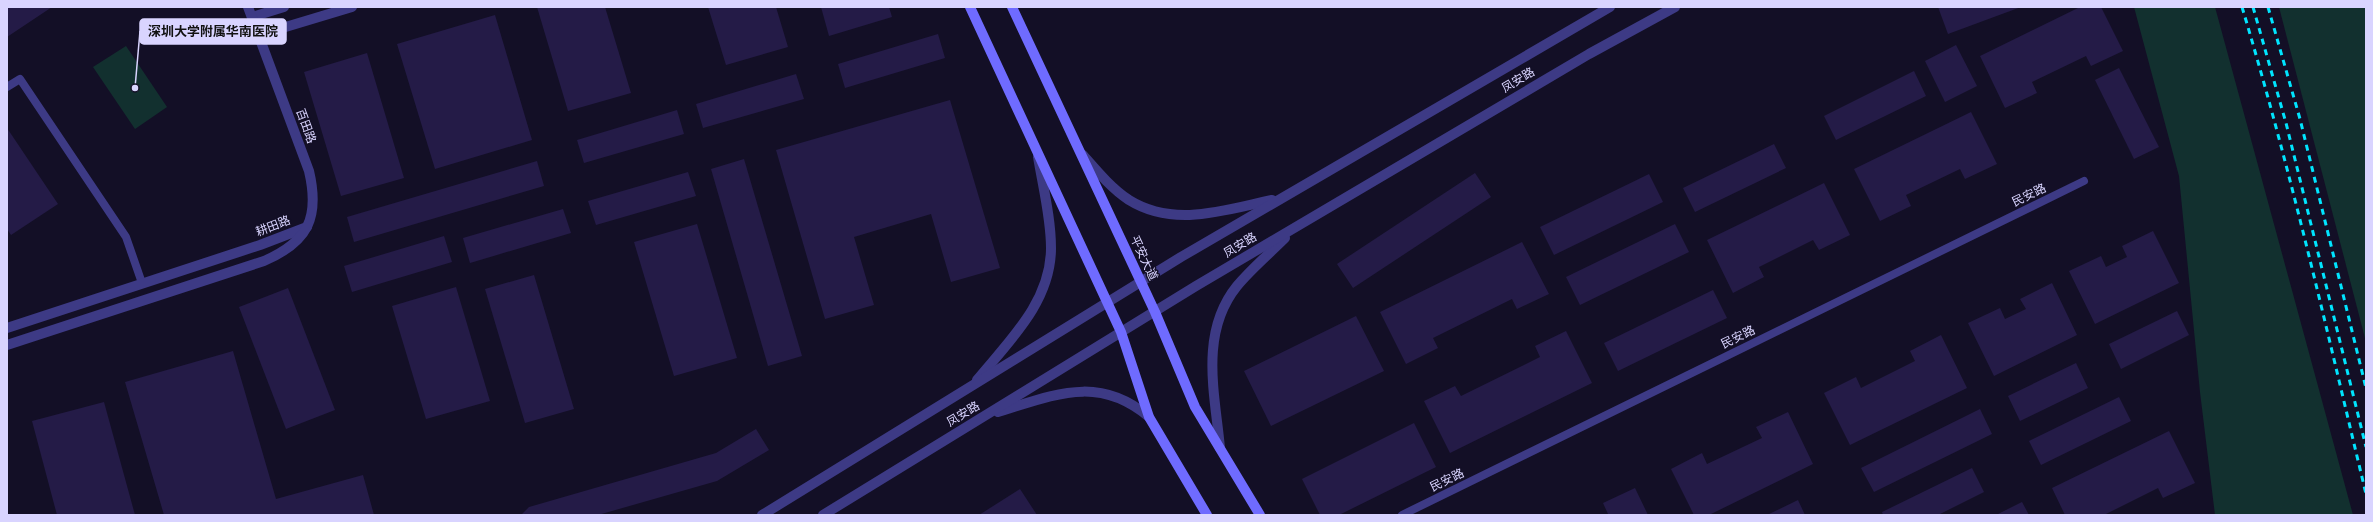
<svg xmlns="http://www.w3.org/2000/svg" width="2373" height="522" viewBox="0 0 2373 522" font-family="'Titillium Web','Noto Sans SC',sans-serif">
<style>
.green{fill:#12302f}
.building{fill:#241b47}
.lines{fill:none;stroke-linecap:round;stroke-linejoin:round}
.service{stroke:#3d3a85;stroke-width:8}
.minor{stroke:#3d3a85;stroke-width:10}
.tertiary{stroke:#3d3a85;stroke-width:10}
.secondary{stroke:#6f6bff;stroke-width:10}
.rail{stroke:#00e5ff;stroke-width:3;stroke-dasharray:6 5;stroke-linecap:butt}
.labels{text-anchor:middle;stroke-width:3;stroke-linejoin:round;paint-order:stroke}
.street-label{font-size:12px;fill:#d9d4ff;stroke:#130f26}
.leader{fill:none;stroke:#d9d4ff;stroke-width:1.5}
.callout-dot{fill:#d9d4ff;stroke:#130f26;stroke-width:1.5}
.callout{fill:#d9d4ff;stroke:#d9d4ff;stroke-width:1.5}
.callout-label{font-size:13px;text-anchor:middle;font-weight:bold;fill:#111}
</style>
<rect width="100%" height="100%" fill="#130f26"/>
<!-- green -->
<g class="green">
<path d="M2134,7H2215L2353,515H2215L2200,392L2179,176Z"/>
<path d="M2279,7H2366V342Z"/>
<path d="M126,46L167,107L135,129L93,67Z"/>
</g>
<!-- building -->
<g class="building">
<path d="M7,7H52L7,37Z"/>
<path d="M537,7H605L631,93L568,111Z"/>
<path d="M708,7H776L788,47L726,65Z"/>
<path d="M821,7H889L892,17L829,36Z"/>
<path d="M1938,7H2021L1948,34Z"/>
<path d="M2080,7H2101L2123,51L2091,66L2086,56L2032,82L2037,93L2005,108L1980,56Z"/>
<path d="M495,15L532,140L435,169L397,44Z"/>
<path d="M938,34L945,58L845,88L838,64Z"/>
<path d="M1956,45L1977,86L1945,102L1925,61Z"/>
<path d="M367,53L404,178L341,196L304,72Z"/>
<path d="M2119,68L2159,147L2134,159L2095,80Z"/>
<path d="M1914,71L1926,96L1836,140L1824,116Z"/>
<path d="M796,74L804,99L703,128L696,104Z"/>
<path d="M950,100L1000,268L951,282L931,214L854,237L874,305L825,319L776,150Z"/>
<path d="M677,110L684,134L584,163L577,140Z"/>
<path d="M1971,112L1997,164L1965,179L1960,169L1906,195L1911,206L1880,221L1854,169Z"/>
<path d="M7,128L58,204L11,235L7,229Z"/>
<path d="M1774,144L1786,168L1695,212L1683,188Z"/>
<path d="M744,159L802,356L768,366L711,169Z"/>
<path d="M537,161L544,186L354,242L347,217Z"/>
<path d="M688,172L696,196L596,225L588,201Z"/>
<path d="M1475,173L1491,197L1353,288L1337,264Z"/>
<path d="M1649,174L1663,202L1554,255L1540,227Z"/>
<path d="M1824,183L1850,235L1819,250L1813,240L1759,267L1764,277L1733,293L1707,240Z"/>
<path d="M563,209L571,233L470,263L463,238Z"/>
<path d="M697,224L737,358L674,376L634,242Z"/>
<path d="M1675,224L1689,252L1580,305L1566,277Z"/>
<path d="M2153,231L2179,283L2095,324L2069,271L2101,256L2106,267L2127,257L2122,246Z"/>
<path d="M444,236L452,262L352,292L344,266Z"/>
<path d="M1522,242L1549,294L1517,309L1512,299L1433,338L1438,348L1406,364L1380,312Z"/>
<path d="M534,275L574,409L525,423L485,289Z"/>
<path d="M2052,283L2077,335L1994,376L1968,323L2000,308L2005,319L2026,309L2020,299Z"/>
<path d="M456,287L490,401L426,419L392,306Z"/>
<path d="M288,288L335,410L286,429L239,307Z"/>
<path d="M1713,290L1727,318L1618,371L1604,343Z"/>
<path d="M2177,311L2189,335L2121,369L2109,344Z"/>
<path d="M1356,316L1384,371L1271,426L1244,371Z"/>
<path d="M1566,331L1592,383L1450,453L1424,401L1455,386L1461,396L1540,357L1535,346Z"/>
<path d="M1941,335L1967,388L1850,445L1824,393L1856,377L1861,388L1915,361L1910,351Z"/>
<path d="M233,351L276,499L363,475L374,515H164L125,382Z"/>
<path d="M2076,363L2088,388L2020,421L2008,396Z"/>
<path d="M2119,397L2131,421L2041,465L2029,441Z"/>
<path d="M104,402L135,515H57L32,421Z"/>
<path d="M1980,409L1992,434L1874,492L1861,468Z"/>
<path d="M1788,412L1813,464L1709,515H1694L1671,469L1702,453L1707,464L1762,438L1756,427Z"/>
<path d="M1414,423L1436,467L1339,515H1320L1302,479Z"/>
<path d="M756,429L769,450L717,481L598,515H521L529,507L536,505L716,453Z"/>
<path d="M2169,431L2195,483L2163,498L2158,488L2104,515H2065L2052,488Z"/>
<path d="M1972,468L1984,492L1938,515H1883L1882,512Z"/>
<path d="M1635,488L1648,515H1606L1608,514L1603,503Z"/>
<path d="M1020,489L1037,515H979Z"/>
<path d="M1798,500L1805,515H1767Z"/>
<path d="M2022,502L2029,515H1996Z"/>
</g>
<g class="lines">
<!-- service -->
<g class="service">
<path d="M7,87L20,79L126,237L142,283"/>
<path d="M1402,515L2084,181"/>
</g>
<!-- minor -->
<g class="minor">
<path d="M252,17L284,7"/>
<path d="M259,35L352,7"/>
<path d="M7,328L260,245L307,227"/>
<path d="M7,345L264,261C308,242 320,218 309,171L248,7"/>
</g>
<!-- tertiary -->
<g class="tertiary">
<path d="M1083,155C1097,171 1111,188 1129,200C1174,228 1225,210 1272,200"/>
<path d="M977,380C1009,341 1051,302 1051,248C1051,218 1043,187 1038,157"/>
<path d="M998,412C1054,395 1098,374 1149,417"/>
<path d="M1220,448C1215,394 1199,333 1237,286C1251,269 1269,254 1285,238"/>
<path d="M762,515L1181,257L1610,7"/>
<path d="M823,515L1196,286L1589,54L1675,7"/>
</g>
<!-- secondary -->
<g class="secondary">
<path d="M970,7L1121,332L1149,417L1207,515"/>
<path d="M1012,7L1155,312L1195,407L1260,515"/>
</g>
<!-- rail -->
<g class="rail">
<path d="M2242,7C2290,167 2327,331 2366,494"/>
<path d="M2253,7L2286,123L2366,447"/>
<path d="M2268,7L2300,119L2366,388"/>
</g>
</g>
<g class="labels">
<!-- street labels -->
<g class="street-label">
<text transform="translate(1518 80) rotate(-31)" y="4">凤安路</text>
<text transform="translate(306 126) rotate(70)" y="4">百田路</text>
<text transform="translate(2029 195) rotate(-26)" y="4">民安路</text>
<text transform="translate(273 226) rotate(-21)" y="4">耕田路</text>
<text transform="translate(1240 245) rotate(-31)" y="4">凤安路</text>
<text transform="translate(1144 258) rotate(65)" y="4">平安大道</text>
<text transform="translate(1738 337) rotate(-26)" y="4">民安路</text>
<text transform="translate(963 414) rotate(-31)" y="4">凤安路</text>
<text transform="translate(1447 480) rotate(-26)" y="4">民安路</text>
</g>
</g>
<!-- callouts -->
<path class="leader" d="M135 88L140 31"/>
<circle class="callout-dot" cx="135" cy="88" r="4"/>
<rect class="callout" x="140" y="19" width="146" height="25" rx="4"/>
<g class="callout-label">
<text x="213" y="36">深圳大学附属华南医院</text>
</g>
<!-- border -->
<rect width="2373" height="522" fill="none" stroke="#d9d4ff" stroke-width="16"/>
</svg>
